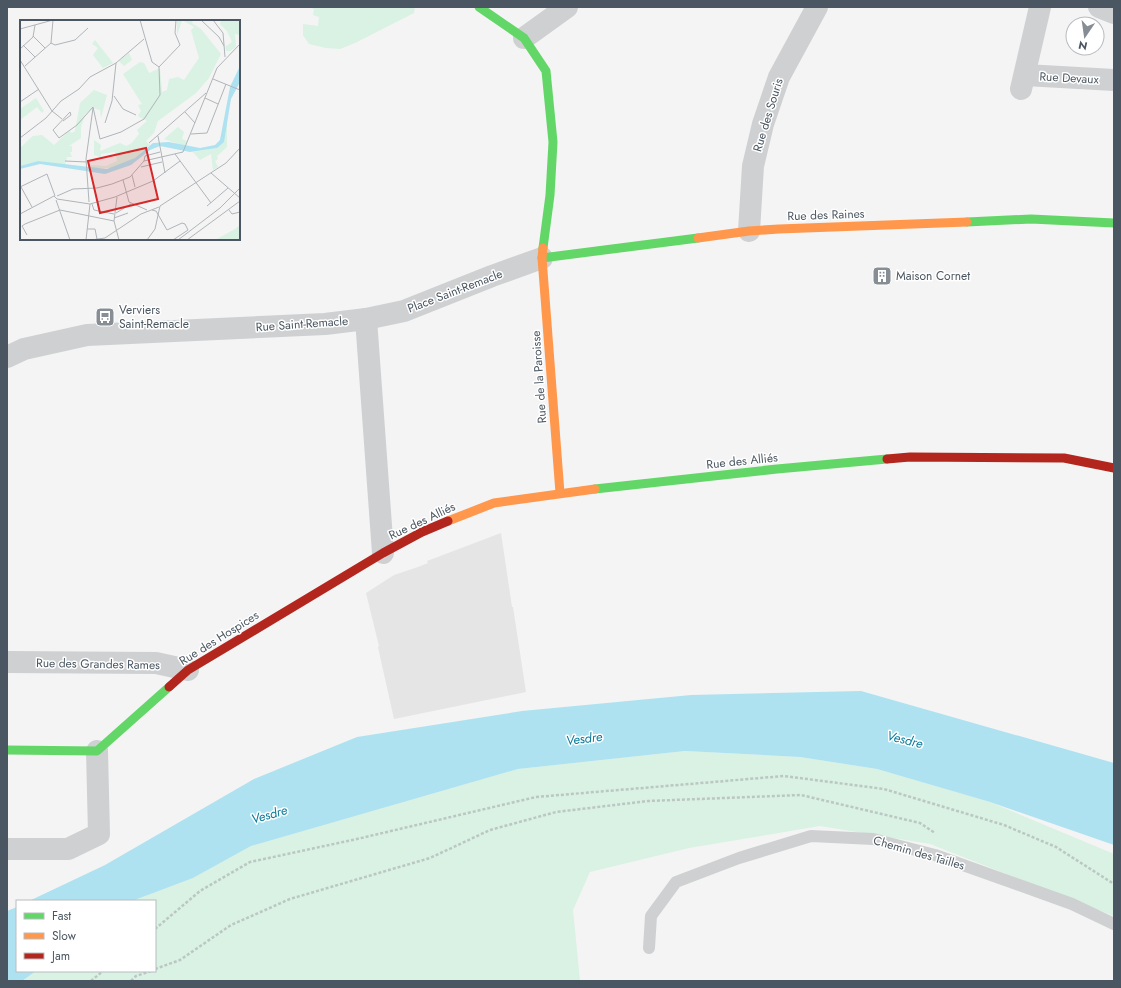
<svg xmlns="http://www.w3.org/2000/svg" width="1121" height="988" viewBox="0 0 1121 988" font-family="Jost,sans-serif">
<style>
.education{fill:#e6e5e6}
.green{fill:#d9f2e3}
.water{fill:#aee2f0}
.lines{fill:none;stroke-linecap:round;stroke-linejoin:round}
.path{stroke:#bcc7c4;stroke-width:2.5;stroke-dasharray:3 2;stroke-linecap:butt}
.lane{stroke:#ced0d2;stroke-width:12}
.street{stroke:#ced0d2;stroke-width:22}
.fast{stroke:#63d668;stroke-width:9}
.slow{stroke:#ff974d;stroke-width:9}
.jam{stroke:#b3261e;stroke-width:9}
.labels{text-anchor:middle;stroke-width:3;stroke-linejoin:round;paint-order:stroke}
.street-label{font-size:12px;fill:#4a5661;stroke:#fff}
.poi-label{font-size:12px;fill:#4a5661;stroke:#fff;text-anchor:start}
.water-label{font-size:13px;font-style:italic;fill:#0c7c9b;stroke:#fff}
.inset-road{fill:none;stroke:#b0b5b9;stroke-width:1}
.view{fill:#d62828;fill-opacity:0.15;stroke:#d62828;stroke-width:2}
.inset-edge{fill:none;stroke:#4a5661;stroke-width:2}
</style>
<rect width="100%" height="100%" fill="#f4f4f4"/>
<!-- education -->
<path class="education" d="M501,533L512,607H513L526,692L394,719L378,647L379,646L366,593L394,575L418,567L428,563L427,561Z"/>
<!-- green -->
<g class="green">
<path d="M307,7H415L414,13L355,43L340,49L326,48L309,44L303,35V24L318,26L319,17L313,15L314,9Z"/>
<path d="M685,751L800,757L877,769L990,802L1114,854V916L930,844L820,826L689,848L590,872L573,910L580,981H22L36,971H155V901H132L193,878L251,846L518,769Z"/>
</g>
<!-- water -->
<g class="water">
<path d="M861,691L1114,763V845L990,802L877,769L800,757L685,751L518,769L251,846L193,878L132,901H29L105,865L254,779L357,737L522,711L691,695Z"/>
<path d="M17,907V971H36L22,981H7V911Z"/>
</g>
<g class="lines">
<!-- path -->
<g class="path">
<path d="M155,929L200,891L250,862L357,839L536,797L784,776L884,789L1004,825L1056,847L1114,884"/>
<path d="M155,969L180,960L231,925L290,899L430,858L490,830L556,812L648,801L801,795L920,823L935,833"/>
<path d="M91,981L103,971"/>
<path d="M131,981L136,976L151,971"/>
</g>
<!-- lane -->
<path class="lane" d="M649,948L651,916L676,882L739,858L811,836L873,839L935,855L1072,904L1114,924"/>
<!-- street -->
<g class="street">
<path d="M1099,7L1114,13"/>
<path d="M524,38L567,7"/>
<path d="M1025,75L1114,80"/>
<path d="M1021,89L1040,7"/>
<path d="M749,231L753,166L763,124L779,77L817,7"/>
<path d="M366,319L383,553"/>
<path d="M7,357L24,349L87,335L325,324L366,319L404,311L492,276L542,258"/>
<path d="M7,662L156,663L188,670"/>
<path d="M7,849H68L99,834L97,751"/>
</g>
<!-- fast -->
<g class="fast">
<path d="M479,7L524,38L546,71L553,142L550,195L543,248"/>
<path d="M967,222L1031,219L1114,223"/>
<path d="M542,258L698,238"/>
<path d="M595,489L777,469L887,459"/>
<path d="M7,750L97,751L169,687"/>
</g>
<!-- slow -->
<g class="slow">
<path d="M698,238L749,231L779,229L967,222"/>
<path d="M543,248L542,258L560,493"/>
<path d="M448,521L494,503L595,489"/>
</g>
<!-- jam -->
<g class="jam">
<path d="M887,459L910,457L1064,458L1114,468"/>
<path d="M169,687L188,670L383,553L422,532L448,521"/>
</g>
</g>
<!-- icons -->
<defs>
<symbol id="building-square" viewBox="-11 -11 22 22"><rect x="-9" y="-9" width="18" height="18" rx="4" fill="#868d94" stroke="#fff"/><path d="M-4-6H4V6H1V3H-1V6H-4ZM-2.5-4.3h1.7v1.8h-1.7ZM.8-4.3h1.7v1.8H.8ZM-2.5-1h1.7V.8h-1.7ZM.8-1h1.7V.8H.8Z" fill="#fff"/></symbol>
<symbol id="bus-square" viewBox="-11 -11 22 22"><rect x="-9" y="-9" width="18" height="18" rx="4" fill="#868d94" stroke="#fff"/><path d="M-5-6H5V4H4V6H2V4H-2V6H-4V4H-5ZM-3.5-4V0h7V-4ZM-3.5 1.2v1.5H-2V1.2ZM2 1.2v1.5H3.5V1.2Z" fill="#fff"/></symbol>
</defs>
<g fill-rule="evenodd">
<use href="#building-square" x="871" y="265" width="22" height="22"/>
<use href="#bus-square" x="94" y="306" width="22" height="22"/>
</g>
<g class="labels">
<!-- street labels -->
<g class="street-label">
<text transform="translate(1069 78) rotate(3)" y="4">Rue Devaux</text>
<text transform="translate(768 115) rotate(-73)" y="4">Rue des Souris</text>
<text transform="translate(826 215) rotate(-2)" y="4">Rue des Raines</text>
<text transform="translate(455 291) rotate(-21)" y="4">Place Saint-Remacle</text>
<text transform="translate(302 324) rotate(-4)" y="4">Rue Saint-Remacle</text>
<text transform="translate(539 377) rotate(-94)" y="4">Rue de la Paroisse</text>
<text transform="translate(742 461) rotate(-6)" y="4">Rue des Alliés</text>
<text transform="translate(422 521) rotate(-25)" y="4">Rue des Alliés</text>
<text transform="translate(219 638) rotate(-32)" y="4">Rue des Hospices</text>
<text transform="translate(98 664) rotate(1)" y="4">Rue des Grandes Rames</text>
<text transform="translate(919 853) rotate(16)" y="4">Chemin des Tailles</text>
</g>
<!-- poi labels -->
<g class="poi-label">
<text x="896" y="280">Maison Cornet</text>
<text x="119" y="314">Verviers<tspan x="119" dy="14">Saint-Remacle</tspan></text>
</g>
<!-- water labels -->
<g class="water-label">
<text transform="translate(584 738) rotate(-7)" y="5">Vesdre</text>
<text transform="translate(905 739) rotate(14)" y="5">Vesdre</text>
<text transform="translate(269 814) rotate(-16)" y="5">Vesdre</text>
</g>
</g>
<!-- overview -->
<g transform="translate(20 20)">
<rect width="220" height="220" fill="#f4f4f4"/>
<path d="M157,0H173L172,3L181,9L201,34L189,58L176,73L138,101L134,113L126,121L130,125L115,138L94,148H68V145L86,146L97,141L95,132L81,134V137L74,135V120L81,125L80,131L100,123L106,126L112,123L119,114L117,110L127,101L118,96L121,91L118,85L122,84L103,54L120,42L124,43L129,53L140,48L142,72L147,70L149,59L158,57L164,60L179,38L171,10L174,7L162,0L157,16ZM201,0H220V15L215,14L216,27L210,31H206L205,27L212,22L207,11L200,4ZM75,20L93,43L83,48L73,35L78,28L72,24ZM109,33L112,40L104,46L99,41ZM74,70L87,75L81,98L80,90L73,88L65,94L61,107V118L49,126H52V132H50L52,137H47L45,146L18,141L0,146V128L13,116L22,115L34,125L49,111L52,113L55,111L60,83ZM16,78L24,91L22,93L17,87L0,100V89ZM207,99V127L197,136L198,139L195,141L198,147L193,150L191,134L180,140L173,132L197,128ZM158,107L164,112L162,119L167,121L165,126L144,119ZM220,205V219L195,220L215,209Z" fill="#d9f2e3"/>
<path d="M220,46V62L211,79L204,122L197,128L170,132L140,126L130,130L111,145L85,154L20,144L0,149V146L18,141L87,149L115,138L133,123L149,122L180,128L195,125L200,120L210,67Z" fill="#aee2f0"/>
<path class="inset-road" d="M120,0L132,42L139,47L160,25L155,13L156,0M181,0L199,17L204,26M193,0L203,13L205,37M0,9L33,0M13,16L25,28M31,23L35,25L55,20L68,8M3,25L15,37M0,29L13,17L15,5M0,40L32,91L42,99M5,46L31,23L33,0M193,59L220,70M94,76L103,89L116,95M185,78L198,84M0,82L19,69M50,92L33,110L39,118L57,105L73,87L80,119L101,112L124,99L140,75L139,47M165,92L175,103M43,101L51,95L50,92M85,103L92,81L96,43M171,114L187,113L206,64M138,116L145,153M0,118L26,98L41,81L59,69L70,57L96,43L124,19M129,123L186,73M155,134L191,183M45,141L67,142M124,141L125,136L140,132M121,147L142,142M191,153L220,178M112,155L115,167M103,160L109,182L127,190M0,167L27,154L35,176M1,167L12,187M37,176L53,169L77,168L92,164L110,157L124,141L163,132L197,48L220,24M97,177L94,201L99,220M37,179L70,184L95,177L133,161L160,141M36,180L50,220M69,182L66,139L73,88M72,184L74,190L94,194M187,186L208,168M132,190L136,191L147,210L162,203L165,204L168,210L153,220M209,190L212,194L220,192M96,193L111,184M0,194L34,176L37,179M94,198L108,193M67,209H75L77,219M7,215L2,206L5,204L40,190L94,201M66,220L70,184M71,220L85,218L121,194L139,187M127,220L135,209L140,186L206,143L220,128M158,220L200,188L220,168M167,220L220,181"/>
<path class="view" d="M126,128L138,179L80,193L68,141Z"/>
<rect width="220" height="220" class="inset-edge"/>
</g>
<!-- border -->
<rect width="1121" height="988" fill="none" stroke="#4a5661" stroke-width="16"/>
<!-- legend -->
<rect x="16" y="900" width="140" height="72" fill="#ffffff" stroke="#b7bbc0"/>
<rect x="24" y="913" width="20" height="6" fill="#63d668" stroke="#b7bbc0"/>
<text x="52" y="920" font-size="12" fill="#4a5661">Fast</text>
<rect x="24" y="933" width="20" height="6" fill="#ff974d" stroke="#b7bbc0"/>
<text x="52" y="940" font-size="12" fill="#4a5661">Slow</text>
<rect x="24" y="953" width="20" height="6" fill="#b3261e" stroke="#b7bbc0"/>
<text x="52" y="960" font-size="12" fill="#4a5661">Jam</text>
<!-- north arrow -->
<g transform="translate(1085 36) rotate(193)"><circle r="19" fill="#ffffff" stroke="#b7bbc0"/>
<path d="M0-3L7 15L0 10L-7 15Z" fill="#868d94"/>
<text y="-6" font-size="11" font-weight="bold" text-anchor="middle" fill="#4a5661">N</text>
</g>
</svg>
